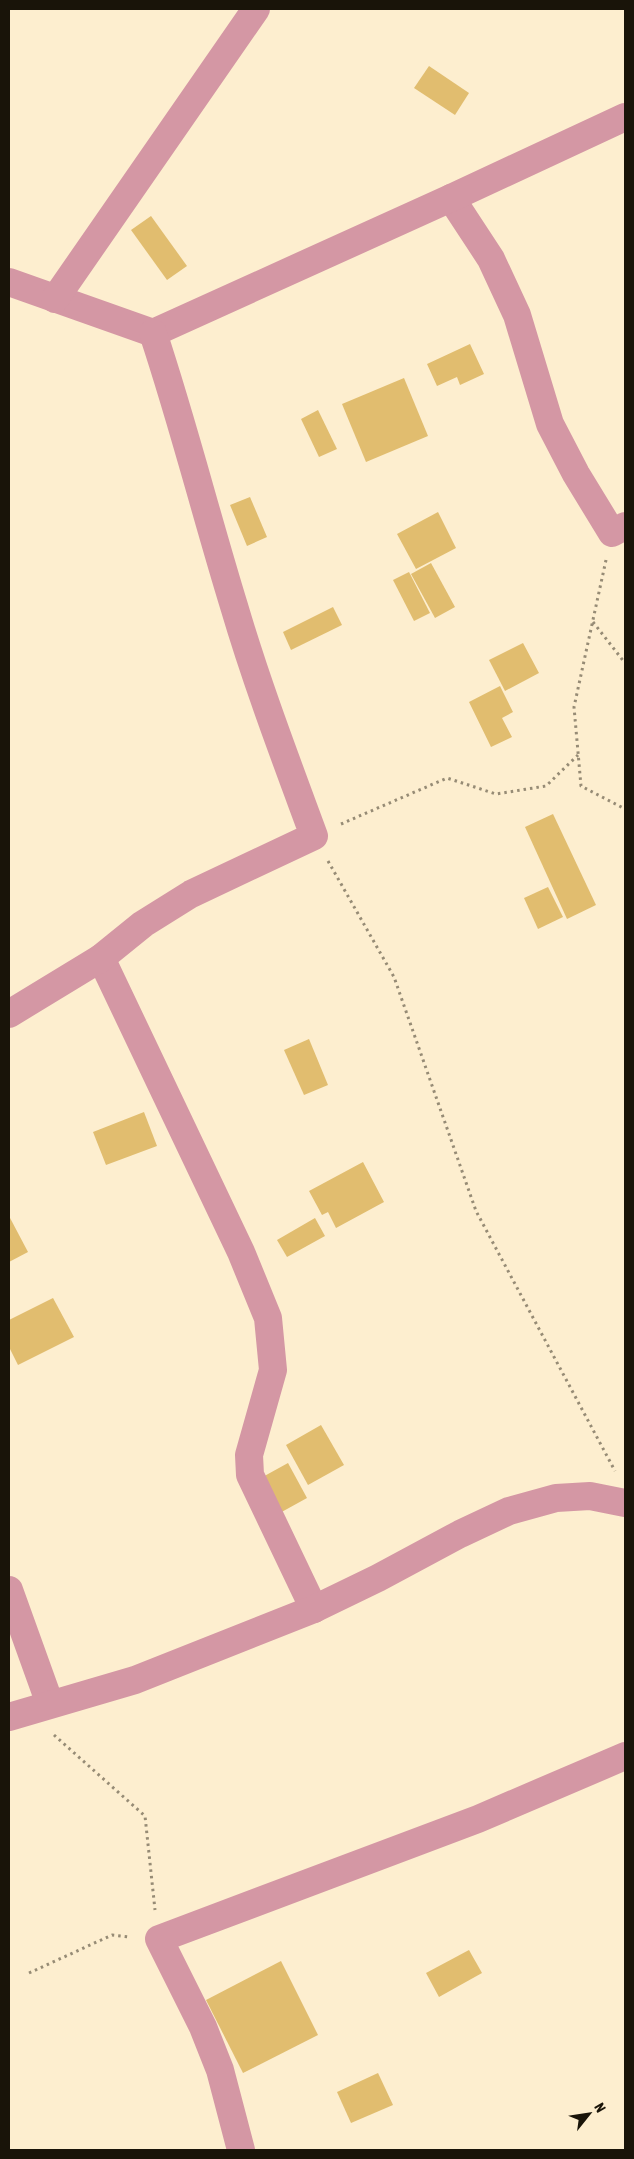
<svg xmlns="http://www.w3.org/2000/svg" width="634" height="2159" viewBox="0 0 634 2159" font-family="'Asap Condensed',sans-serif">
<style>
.building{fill:#e1bd6f}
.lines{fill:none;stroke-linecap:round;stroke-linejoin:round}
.path{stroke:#968b75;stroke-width:3;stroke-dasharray:2.5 4;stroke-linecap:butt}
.minor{stroke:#d497a4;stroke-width:28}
</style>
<rect width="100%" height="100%" fill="#fdeecf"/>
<!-- building -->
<g class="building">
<path d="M429,66L469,93L455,115L414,88Z"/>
<path d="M151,216L187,266L167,280L131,230Z"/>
<path d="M470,344L484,374L460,385L457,377L437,386L427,364Z"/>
<path d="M404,378L428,436L366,462L342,404Z"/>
<path d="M318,410L337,449L319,457L301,419Z"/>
<path d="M250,497L267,537L247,546L230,505Z"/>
<path d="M438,512L456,548L416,569L397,534Z"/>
<path d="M431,563L455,607L435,618L411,574Z"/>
<path d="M409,572L430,613L414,621L393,580Z"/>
<path d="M333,607L342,625L291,650L283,632Z"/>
<path d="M523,643L539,673L505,691L489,660Z"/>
<path d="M500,686L513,712L502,718L512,737L491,747L469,702Z"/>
<path d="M553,814L596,905L567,919L525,827Z"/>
<path d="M548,887L563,917L538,929L524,898Z"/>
<path d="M309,1039L328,1085L304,1095L284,1050Z"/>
<path d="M144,1112L157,1146L106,1165L93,1132Z"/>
<path d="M363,1162L384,1202L336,1228L328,1212L322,1215L309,1191Z"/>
<path d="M9,1216L28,1252L9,1262Z"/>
<path d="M315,1218L325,1236L287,1257L277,1240Z"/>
<path d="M53,1298L74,1337L18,1365L9,1347V1320Z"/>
<path d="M321,1425L344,1465L308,1485L286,1445Z"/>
<path d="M288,1463L307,1498L278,1514L259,1479Z"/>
<path d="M469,1950L482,1973L439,1997L426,1973Z"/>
<path d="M281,1961L318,2035L243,2073L206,2000Z"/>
<path d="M378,2073L393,2105L351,2123L337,2092Z"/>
</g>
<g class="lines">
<!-- path -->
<g class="path">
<path d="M606,560L574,707L581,786L625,809"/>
<path d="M593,622L625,663"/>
<path d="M341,824L447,778L496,794L546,786L578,755"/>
<path d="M328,861L394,977L476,1211L615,1471"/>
<path d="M54,1735L145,1816L155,1910"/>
<path d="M29,1973L112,1935L130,1937"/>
</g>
<!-- minor -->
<g class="minor">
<path d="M451,198L491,259L517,315L550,424L576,474L612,533L625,526"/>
<path d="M9,282L153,333L451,198L625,117"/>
<path d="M55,299L256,9"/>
<path d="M101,958L241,1252L268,1318L273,1370L249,1455L250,1475L314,1609"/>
<path d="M9,1014L101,958L143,924L191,894L314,836C286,760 257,684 234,606C206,515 183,423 153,333"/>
<path d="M9,1590L50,1704"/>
<path d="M9,1717L135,1680L314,1609L378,1578L460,1534L509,1511L556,1498L590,1496L625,1503"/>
<path d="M241,2150L220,2070L203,2027L159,1939L478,1819L625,1756"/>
</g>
</g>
<!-- border -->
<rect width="634" height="2159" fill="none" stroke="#191409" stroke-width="20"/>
<!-- north arrow -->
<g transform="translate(589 2114) rotate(60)" stroke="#fdeecf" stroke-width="4" paint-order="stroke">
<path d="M0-4L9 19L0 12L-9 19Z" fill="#191409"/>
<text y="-8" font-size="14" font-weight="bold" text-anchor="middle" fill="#191409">N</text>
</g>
</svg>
